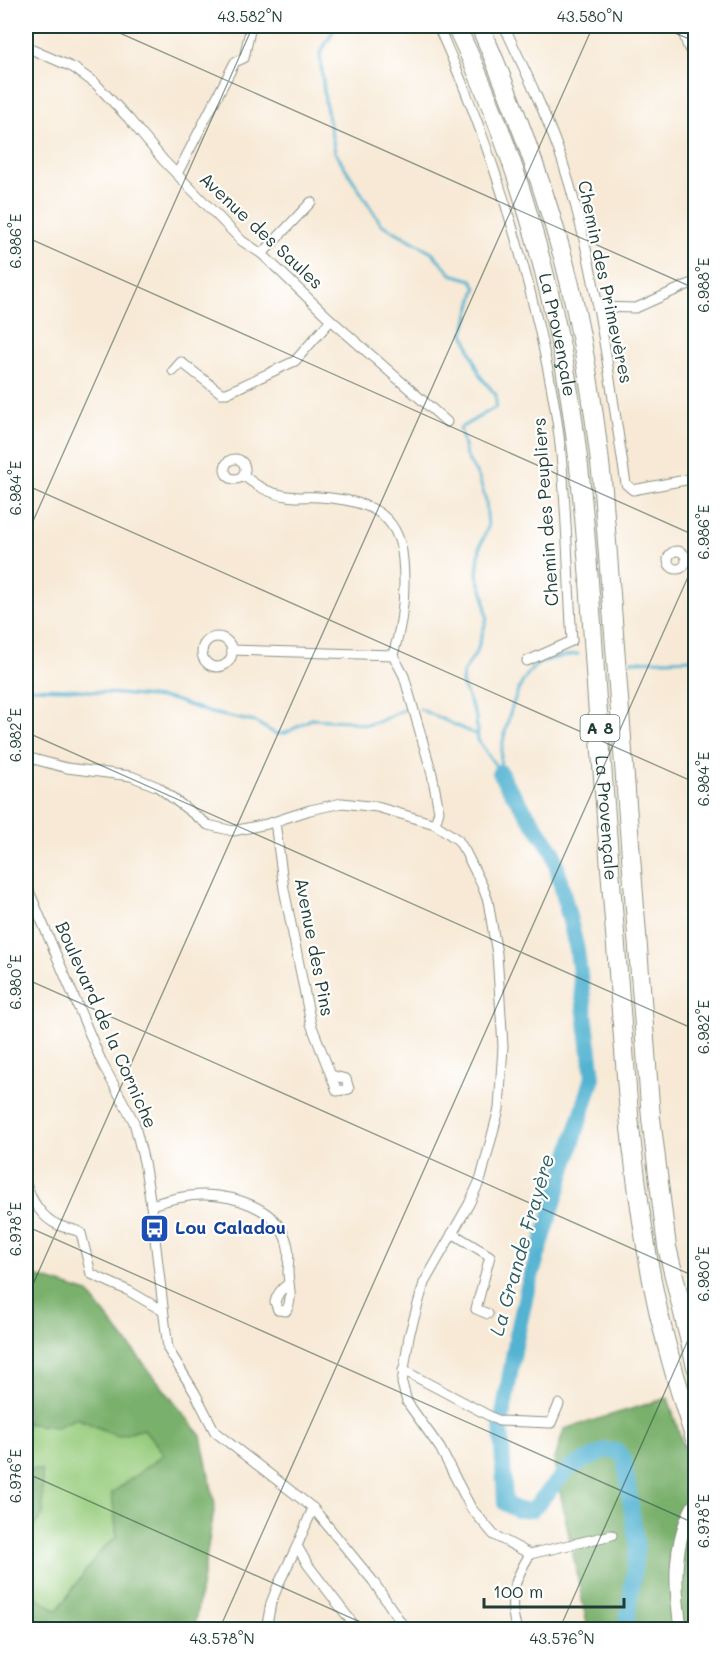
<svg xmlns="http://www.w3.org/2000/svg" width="721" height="1655" viewBox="0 0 721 1655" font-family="Mali,sans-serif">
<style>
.green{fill:#97cc7d;stroke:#5b8458;stroke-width:1.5}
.forest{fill:#79b06c;stroke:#4c7650;stroke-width:1.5}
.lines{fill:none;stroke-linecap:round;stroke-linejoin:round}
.stream{stroke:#52b3d1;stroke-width:3}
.river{stroke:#52b3d1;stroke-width:16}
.minor-casing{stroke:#8b9384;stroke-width:11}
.tertiary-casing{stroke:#8b9384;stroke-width:14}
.motorway-casing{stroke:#8b9384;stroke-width:20}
.minor{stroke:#fff;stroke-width:9}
.tertiary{stroke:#fff;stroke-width:12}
.motorway{stroke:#fff;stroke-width:18}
.ticks{fill:none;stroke:#1f3d34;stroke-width:1.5;stroke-opacity:0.45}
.labels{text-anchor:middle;stroke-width:4.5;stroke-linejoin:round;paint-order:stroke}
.shield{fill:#fff;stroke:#627771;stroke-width:1.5}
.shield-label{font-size:16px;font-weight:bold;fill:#1f3d34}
.street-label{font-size:18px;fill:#1f3d34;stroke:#fff}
.transit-label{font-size:18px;font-weight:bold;fill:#164399;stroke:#fff;text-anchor:start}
.water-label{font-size:20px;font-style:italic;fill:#2e6063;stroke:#fff}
.neatline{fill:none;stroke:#1f3d34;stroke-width:2}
.ticks-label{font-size:15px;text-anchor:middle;fill:#1f3d34}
</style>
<rect width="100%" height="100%" fill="#fff"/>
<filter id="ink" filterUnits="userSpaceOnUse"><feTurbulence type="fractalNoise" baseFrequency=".0167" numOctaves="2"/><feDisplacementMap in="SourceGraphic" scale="12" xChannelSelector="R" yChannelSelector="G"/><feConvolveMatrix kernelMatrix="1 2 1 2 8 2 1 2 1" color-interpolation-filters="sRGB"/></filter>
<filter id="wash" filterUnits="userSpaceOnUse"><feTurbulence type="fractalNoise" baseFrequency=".008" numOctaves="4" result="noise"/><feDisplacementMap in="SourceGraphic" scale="24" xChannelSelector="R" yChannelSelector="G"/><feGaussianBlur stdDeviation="1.35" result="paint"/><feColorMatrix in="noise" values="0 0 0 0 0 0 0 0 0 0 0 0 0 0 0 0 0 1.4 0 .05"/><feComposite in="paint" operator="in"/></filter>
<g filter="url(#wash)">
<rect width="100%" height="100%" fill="#f7e9d5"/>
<!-- green -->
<path class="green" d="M77,1418L117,1436L144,1429L164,1454L112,1493L117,1537L101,1550L57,1611L26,1589V1537L43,1514L26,1469V1423L56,1427Z"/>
<!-- forest -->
<g class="forest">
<path d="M26,1273L88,1293L201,1436L215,1505L194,1629H26V1589L57,1611L101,1550L117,1537L112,1493L164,1454L144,1429L117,1436L77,1418L56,1427L26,1423Z"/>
<path d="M668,1398L695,1483V1629H588L554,1462L564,1429Z"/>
<path d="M26,1469L42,1470L43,1514L26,1537Z"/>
</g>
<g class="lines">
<!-- stream -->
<g class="stream">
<path d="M336,26L320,54L325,101L335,152L381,224L432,252L451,274L472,280L476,288L464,333L480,376L496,395V407L460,428L466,456L479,478L486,501L488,527L480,546L477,574L484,596L487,618L477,651L463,673L462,683L476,717L478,740L500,772"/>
<path d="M631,661L696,659"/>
<path d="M26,688L68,689L171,699L211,713L255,722L276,734L286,733L311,719L348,721L366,725L380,721L407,708"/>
<path d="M420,709L477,735"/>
<path d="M500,771C500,745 514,680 537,665C548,658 565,656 578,654"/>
</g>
<!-- river -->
<path class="river" d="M500,772L504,781L553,851L577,950L593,1077L527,1290L516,1340L501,1426L505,1503L517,1510H532L568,1469L606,1450L617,1451L624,1459L637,1547L626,1630"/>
</g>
</g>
<g filter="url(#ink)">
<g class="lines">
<defs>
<g id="minor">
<path d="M438,26C481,122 515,224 539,328C548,369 557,411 561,454C567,516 568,578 572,641L527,661"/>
<path d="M504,26C525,70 546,114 562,160C596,264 609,376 626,484L633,490L696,478"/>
<path d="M681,26L688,47L696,60"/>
<path d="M26,29V26"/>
<path d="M26,47L74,68L96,84L129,119L164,161L242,241L262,254L331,320L447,422"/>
<path d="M177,174L235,62L244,58L251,26"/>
<path d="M262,254L311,202"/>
<path d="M597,307L636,308L696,281"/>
<path d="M173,371L181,362L221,393H227L295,361L331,320"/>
<circle cx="235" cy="469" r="10"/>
<path d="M243,475C256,486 270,494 287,496C298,498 309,496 319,497C364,500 399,510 403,560C406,593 403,623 393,655L404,676L432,774L439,811L435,824"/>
<path d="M695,512L696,515"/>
<circle cx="677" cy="560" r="9"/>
<circle cx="217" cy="652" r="15"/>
<path d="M232,650L393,655"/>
<path d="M26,757L67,768L131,776L158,787L208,825L233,831L267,824L310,810L342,803L377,807L435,824L458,840L465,851L482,885L488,901L497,954L503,1046L499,1109L481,1178L469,1204L424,1283L409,1336L402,1383L407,1402L440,1448L471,1508L494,1535L530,1554"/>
<path d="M275,822L284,889L311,1024L337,1091L349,1089L346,1079L331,1075"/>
<path d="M26,884L102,1063L134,1122L144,1162L151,1205L168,1349L195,1393L215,1432L313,1508L373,1581L406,1630"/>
<path d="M26,1184C31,1200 42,1218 58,1225C66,1229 73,1228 81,1233L91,1274L129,1291L163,1311"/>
<path d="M151,1205C167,1200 189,1194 206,1195C234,1196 272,1207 284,1235C290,1246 289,1259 288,1271C288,1285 294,1298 286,1311L278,1310L275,1302C277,1294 281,1289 288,1284"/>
<path d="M452,1233L490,1256L476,1309L488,1314"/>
<path d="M403,1370L499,1421L551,1423L559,1404"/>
<path d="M297,1546L308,1565L358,1630"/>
<path d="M530,1554L612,1535"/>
<path d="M266,1630L271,1603L279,1583L297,1546L313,1508"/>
<path d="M517,1630C507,1600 514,1580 530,1554"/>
</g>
<path id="tertiary" d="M681,1630C674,1586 672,1541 696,1501"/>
<g id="motorway">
<path id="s1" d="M456,26C505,128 540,240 562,352C584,467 589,584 597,700C608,842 619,985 630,1128C637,1190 645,1253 659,1314C669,1357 682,1400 696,1442"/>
<path d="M480,26C513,102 542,180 564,261C584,336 595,413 603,490L651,1118L667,1247L696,1367"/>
</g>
</defs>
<!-- minor casing -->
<use href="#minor" class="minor-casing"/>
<!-- tertiary casing -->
<use href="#tertiary" class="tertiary-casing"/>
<!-- motorway casing -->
<use href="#motorway" class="motorway-casing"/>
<!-- minor -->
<use href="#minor" class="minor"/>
<!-- tertiary -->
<use href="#tertiary" class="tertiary"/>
<!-- motorway -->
<use href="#motorway" class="motorway"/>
</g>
</g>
<!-- ticks -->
<path class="ticks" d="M104,26L696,289M659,26L696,42M26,237L696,536M26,485L696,783M26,537L253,26M26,732L696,1030M26,979L696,1277M26,1226L696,1524M26,1300L593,26M26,1473L378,1630M219,1630L696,559M559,1630L696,1322"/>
<!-- icons -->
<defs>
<symbol id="bus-square" viewBox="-11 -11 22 22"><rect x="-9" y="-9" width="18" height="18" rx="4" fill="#1a4fb4" stroke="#fff"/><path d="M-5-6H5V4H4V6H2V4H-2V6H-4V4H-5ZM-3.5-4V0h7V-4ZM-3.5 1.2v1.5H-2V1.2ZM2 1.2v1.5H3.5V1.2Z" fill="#fff"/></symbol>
</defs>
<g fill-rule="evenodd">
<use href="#bus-square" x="138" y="1212" width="33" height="33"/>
</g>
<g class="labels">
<!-- shield labels -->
<rect class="shield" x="580.5" y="715" width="39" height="26" rx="4.5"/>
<g class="shield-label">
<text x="600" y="734">A 8</text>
</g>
<!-- street labels -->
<g class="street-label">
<text transform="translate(261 231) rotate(43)" y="6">Avenue des Saules</text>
<text transform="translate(605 282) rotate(78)" y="6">Chemin des Primevères</text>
<text dy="6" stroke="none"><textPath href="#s1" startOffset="326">La Provençale</textPath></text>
<text transform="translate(546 512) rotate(-94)" y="6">Chemin des Peupliers</text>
<text dy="6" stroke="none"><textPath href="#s1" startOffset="812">La Provençale</textPath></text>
<text transform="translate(314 947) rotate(79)" y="6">Avenue des Pins</text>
<text transform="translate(106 1025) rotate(66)" y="6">Boulevard de la Corniche</text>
</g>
<!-- transit labels -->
<g class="transit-label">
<text x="175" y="1234">Lou Caladou</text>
</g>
<!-- water labels -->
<g class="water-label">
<text transform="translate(522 1245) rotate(-74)" y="7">La Grande Frayère</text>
</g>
</g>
<!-- margin -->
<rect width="721" height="1655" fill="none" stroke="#fff" stroke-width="66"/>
<!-- scale -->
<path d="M484 1598v9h140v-9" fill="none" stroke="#1f3d34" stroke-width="3"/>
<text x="493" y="1598" font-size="18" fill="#1f3d34" stroke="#ffffff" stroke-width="4.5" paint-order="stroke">100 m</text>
<rect x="33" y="33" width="655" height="1589" class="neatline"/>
<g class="ticks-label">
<text x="250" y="22">43.582°N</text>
<text x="590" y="22">43.580°N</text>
<text transform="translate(16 241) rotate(-90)" y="5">6.986°E</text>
<text transform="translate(704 285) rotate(-90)" y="5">6.988°E</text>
<text transform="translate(16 488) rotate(-90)" y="5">6.984°E</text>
<text transform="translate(704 532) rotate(-90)" y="5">6.986°E</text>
<text transform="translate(16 735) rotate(-90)" y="5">6.982°E</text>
<text transform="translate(704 779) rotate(-90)" y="5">6.984°E</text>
<text transform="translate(16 982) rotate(-90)" y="5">6.980°E</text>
<text transform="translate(704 1027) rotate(-90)" y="5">6.982°E</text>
<text transform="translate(16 1229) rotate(-90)" y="5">6.978°E</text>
<text transform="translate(704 1274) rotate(-90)" y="5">6.980°E</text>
<text transform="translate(16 1476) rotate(-90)" y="5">6.976°E</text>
<text transform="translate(704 1521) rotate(-90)" y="5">6.978°E</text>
<text x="222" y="1644">43.578°N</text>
<text x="562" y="1644">43.576°N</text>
</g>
</svg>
